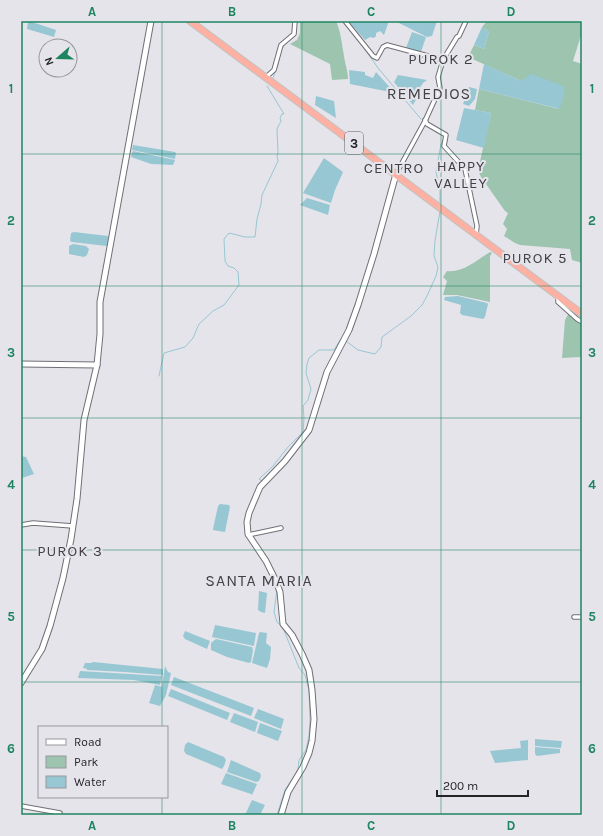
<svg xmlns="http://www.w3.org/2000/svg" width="603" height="836" viewBox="0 0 603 836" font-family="Karla,sans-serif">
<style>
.green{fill:#9cc4af}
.water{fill:#97c7d3}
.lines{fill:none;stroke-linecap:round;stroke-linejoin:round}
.stream{stroke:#97c7d3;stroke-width:1}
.street-casing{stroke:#706f75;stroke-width:5.5}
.secondary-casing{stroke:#706f75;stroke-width:7}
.highway-casing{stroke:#c2c2c3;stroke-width:8}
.street{stroke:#fff;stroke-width:3.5}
.secondary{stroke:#fff;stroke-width:5}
.highway{stroke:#feb0a3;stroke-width:6}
.grid{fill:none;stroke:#1e8560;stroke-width:1;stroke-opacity:0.55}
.labels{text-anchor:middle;stroke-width:4;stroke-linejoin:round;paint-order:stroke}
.shield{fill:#e5e4ea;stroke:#5f5e62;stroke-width:1}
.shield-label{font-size:13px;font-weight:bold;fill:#252427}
.neighbourhood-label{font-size:15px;letter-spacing:1px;fill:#424146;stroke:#e5e4ea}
.quarter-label{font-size:16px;letter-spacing:1px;fill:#424146;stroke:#e5e4ea}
.neatline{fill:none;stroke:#1e8560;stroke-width:1.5}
.grid-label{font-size:13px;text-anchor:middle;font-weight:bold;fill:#1e8560}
</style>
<rect width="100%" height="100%" fill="#e5e4ea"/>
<!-- green -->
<g class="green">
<path d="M300,21H336C341,32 342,45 344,56C345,64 348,71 348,79L332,80L330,64L290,44L297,40L300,33Z"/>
<path d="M487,21H582V32L573,61L582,64V263L572,260L570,249L520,245L515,243L504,236L507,229L503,224L508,213L505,211L481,177L478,170L491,113L475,110L479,89L559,109L521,81L468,57L474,45L484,49L489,32L482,27Z"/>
<path d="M490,252L492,253L490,256V302L457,295H443L447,281L443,277L447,271C463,273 477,260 490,252Z"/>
<path d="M569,313L582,323L581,357L562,358L565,320Z"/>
</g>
<!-- water -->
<g class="water">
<path d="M348,21H389L384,35L380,31L376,33V36L374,38L370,37L365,40Z"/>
<path d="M395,21H437L432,36L427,37Z"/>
<path d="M28,22H32L56,30L54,37L27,29Z"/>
<path d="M482,27L489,32L484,49L474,45Z"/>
<path d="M412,32L426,37L421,52L406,48Z"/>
<path d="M484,64L521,81L531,74L564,86V95L560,109L479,89Z"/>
<path d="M349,70L365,72V75L373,78L376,72L395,93L350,84Z"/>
<path d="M398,75L427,80L423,83L419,89L420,92L413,105L408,99L410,97L406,94L404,95L394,82Z"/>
<path d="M469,87L477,89L475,99L469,106L463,104Z"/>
<path d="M316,96L334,101L336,118L315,105Z"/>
<path d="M464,108L491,113L484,148L456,140Z"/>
<path d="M133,145L175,152L176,153L175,159L132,150Z"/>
<path d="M133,151L175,160L173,165L151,164L131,157L132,152Z"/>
<path d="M324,158L343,172L335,190L331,203L303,193Z"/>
<path d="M307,198L330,205L328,215L300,205Z"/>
<path d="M74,232L108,236V245L107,246L72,242L70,241L71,233Z"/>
<path d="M73,244L86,246L89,249L87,255L84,257L69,254V246Z"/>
<path d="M458,296L487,303L488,304L485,317L483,319L462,315L460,313L461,305L444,300L445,297Z"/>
<path d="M21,456L26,457L34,474L22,478Z"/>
<path d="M220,504L229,505L230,507L225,532L213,530V529L218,506Z"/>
<path d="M259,591L267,593L265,613L261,612L258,610Z"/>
<path d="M215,625L256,633L254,646L212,637Z"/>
<path d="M185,631L210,641L207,649L185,639L183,636Z"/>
<path d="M260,632L267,633L266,643L271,647L270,659L267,668L252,663L259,633Z"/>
<path d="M216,639L252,647L253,650L251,662L249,663L227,657L211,650V643Z"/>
<path d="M93,662L163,669V675L124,672L87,670V669L83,668L85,663H91Z"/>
<path d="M165,666L168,672L171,673L166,695L160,706L149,703L155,685L162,687Z"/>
<path d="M80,671L162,676L160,685L134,680L78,678Z"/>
<path d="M174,677L254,708L251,716L171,685Z"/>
<path d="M171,689L230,713L227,720L168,696Z"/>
<path d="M258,709L284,719L281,729L254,718Z"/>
<path d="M234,713L258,722L255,732L230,722Z"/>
<path d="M260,723L282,731L278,741L257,733Z"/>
<path d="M535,739L561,741H562L561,748L535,746Z"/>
<path d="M528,740V760L495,763L490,751L521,748L520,741Z"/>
<path d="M188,742L224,757L226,760L224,766L222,769L186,754L184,751L185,745Z"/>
<path d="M535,747L560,749V753L537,756L535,754Z"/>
<path d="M231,760L260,773L261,776L259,781L256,782L227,772Z"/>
<path d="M226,773L257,784L252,795L251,794L221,784Z"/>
<path d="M252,800L265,805L260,815H245Z"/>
</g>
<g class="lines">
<!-- stream -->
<g class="stream">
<path d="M342,21L349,28"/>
<path d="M362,45L378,68L421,119"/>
<path d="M281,50L286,43"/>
<path d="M273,78L278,65L280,55"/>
<path d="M435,131L441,134"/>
<path d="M440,204V189L436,172L441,144L443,143"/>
<path d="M346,341L358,350L375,354L381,347L382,337L411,316L422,305L427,296L436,276L438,267L434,256L435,241L440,211"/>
<path d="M159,376L164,353L185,347L193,338L199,324L213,311L224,305L239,285L238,272L234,268L228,266L225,261L224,239L229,233L245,237H255L257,219L261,204L262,195L278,161L277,156L278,153L277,129L281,121L280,118L282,114H284L267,86"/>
<path d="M262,481L259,479L273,466L288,447L303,432L304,418L303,406L308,400L311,389L306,373L307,364L309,358L319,350H334L341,339"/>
<path d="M277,815L285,790L295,775L298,769L299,760L306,750L309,736L310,720L309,690L305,675L299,668L283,628L277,622L274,612L277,590"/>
</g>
<defs>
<g id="street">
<path d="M345,21L373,56L377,58L383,47L387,45L443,60"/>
<path d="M265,78L274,70L281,45L294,34L295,21"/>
<path d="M425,120L427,124L446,135L444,146L465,169L477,226L476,235"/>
<path d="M396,174L425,121L440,88L438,77L443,60L457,37L459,36L466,21"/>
<path d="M560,297L558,299V302L577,319L582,322"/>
<path d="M21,525L33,523L73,526"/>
<path d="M248,535L281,528"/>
<path d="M574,617H582"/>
<path d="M21,806L60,813"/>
</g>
<g id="secondary">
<path d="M21,364L97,365"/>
<path d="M21,683L42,649L50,626L63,578L71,539L77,499L84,420L97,365L100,334V302L151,21"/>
<path d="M281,815L288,792L303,767L309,753L312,741L314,719L312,690L309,670L302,654L292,635L283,624L280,592L276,581L266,561L248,534L247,522L249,513L260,487L285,461L309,430L327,372L349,330L358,305L374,254L396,174"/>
</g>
<path id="highway" d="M190,21L582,314"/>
</defs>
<!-- street casing -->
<use href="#street" class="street-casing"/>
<!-- secondary casing -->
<use href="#secondary" class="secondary-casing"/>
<!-- highway casing -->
<use href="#highway" class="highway-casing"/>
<!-- street -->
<use href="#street" class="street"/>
<!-- secondary -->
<use href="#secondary" class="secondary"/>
<!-- highway -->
<use href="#highway" class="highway"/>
</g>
<!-- grid -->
<path class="grid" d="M162,21V727M302,21V815M441,21V815M21,154H582M21,286H582M21,418H582M21,550H582M21,682H582M162,797V815"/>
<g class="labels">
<!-- shield labels -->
<rect class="shield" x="345" y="132" width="18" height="22" rx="3"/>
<g class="shield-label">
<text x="354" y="148">3</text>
</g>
<!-- neighbourhood labels -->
<g class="neighbourhood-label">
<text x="441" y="64">PUROK 2</text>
<text x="461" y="171">HAPPY<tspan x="461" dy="17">VALLEY</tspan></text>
<text x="394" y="173">CENTRO</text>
<text x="535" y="263">PUROK 5</text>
<text x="70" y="556">PUROK 3</text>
</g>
<!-- quarter labels -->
<g class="quarter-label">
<text x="429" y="99">REMEDIOS</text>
<text x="259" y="586">SANTA MARIA</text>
</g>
</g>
<!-- border -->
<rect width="603" height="836" fill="none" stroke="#e5e4ea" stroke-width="44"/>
<!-- legend -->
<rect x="38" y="726" width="130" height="72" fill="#e5e4ea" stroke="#98979c"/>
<rect x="46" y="739" width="20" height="6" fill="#ffffff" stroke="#98979c"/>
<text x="74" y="746" font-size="12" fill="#252427">Road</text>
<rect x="46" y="756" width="20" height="12" fill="#9cc4af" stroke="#98979c"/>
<text x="74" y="766" font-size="12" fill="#252427">Park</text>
<rect x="46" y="776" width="20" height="12" fill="#97c7d3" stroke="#98979c"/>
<text x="74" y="786" font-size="12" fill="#252427">Water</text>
<!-- north arrow -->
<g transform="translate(58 58) rotate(250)"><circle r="19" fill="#e5e4ea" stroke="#98979c"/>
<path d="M0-3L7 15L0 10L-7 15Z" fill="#1e8560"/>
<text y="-6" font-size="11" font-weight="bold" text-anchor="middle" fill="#252427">N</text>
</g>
<!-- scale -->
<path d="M437 790v6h91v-6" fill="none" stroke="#252427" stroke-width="2"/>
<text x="443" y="790" font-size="12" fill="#252427" stroke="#e5e4ea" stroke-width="3" paint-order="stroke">200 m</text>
<rect x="22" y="22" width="559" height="792" class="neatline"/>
<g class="grid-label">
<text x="92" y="16">A</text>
<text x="232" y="16">B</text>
<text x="371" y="16">C</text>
<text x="511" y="16">D</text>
<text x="11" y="93">1</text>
<text x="592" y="93">1</text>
<text x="11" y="225">2</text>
<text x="592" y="225">2</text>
<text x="11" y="357">3</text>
<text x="592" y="357">3</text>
<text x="11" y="489">4</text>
<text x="592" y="489">4</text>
<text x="11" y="621">5</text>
<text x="592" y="621">5</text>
<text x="11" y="753">6</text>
<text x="592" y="753">6</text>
<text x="92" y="830">A</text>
<text x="232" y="830">B</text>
<text x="371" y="830">C</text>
<text x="511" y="830">D</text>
</g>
</svg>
